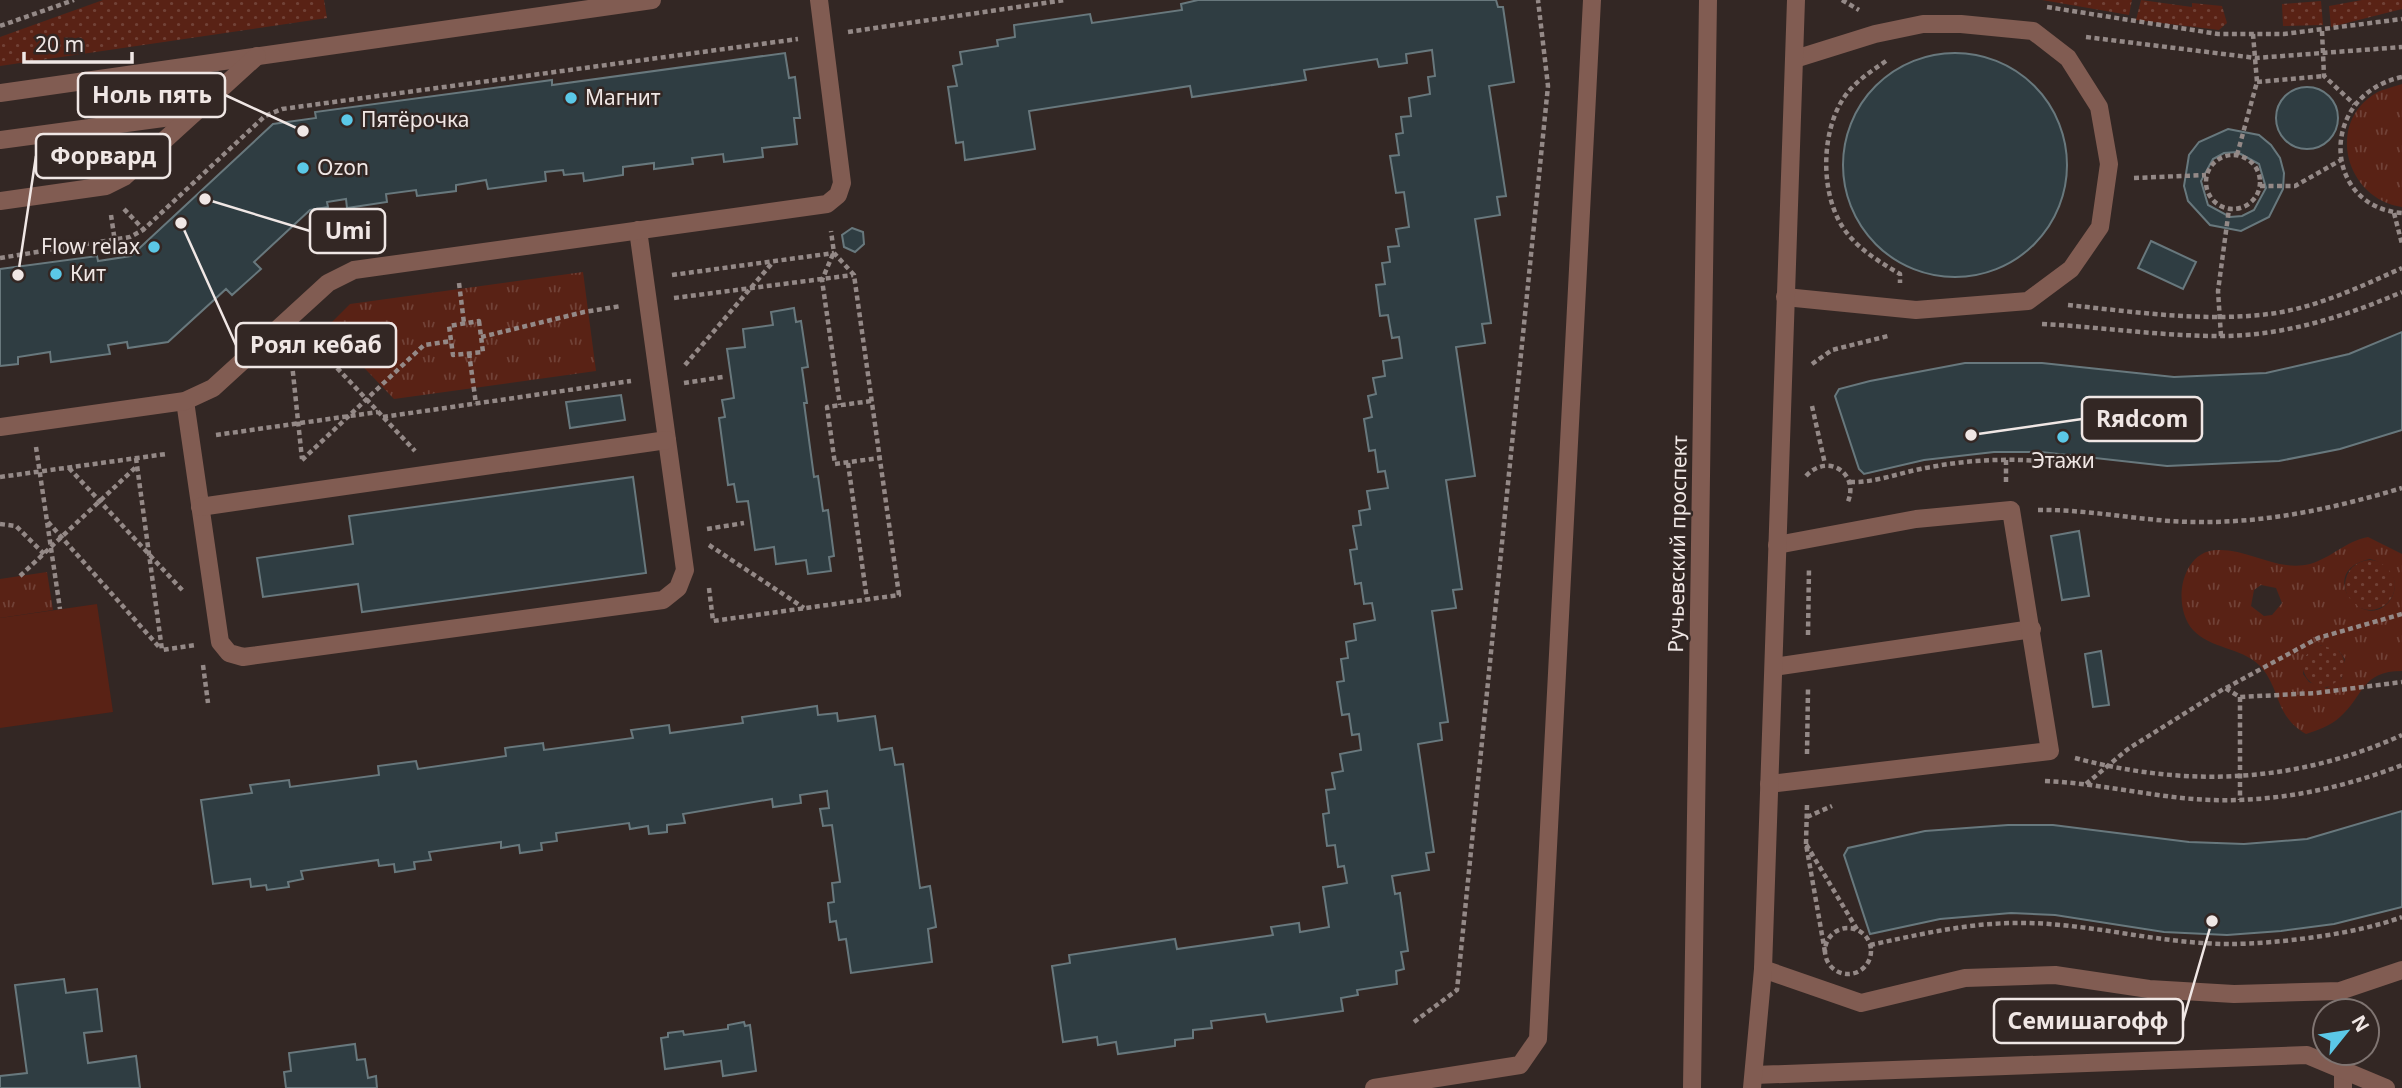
<svg xmlns="http://www.w3.org/2000/svg" width="2402" height="1088" viewBox="0 0 2402 1088" font-family="'Noto Sans',sans-serif">
<style>
.grass{fill:url(#grass-dots)}
.park{fill:url(#park-tufts);fill-rule:evenodd}
.pitch{fill:#592215}
.building{fill:#2f3d42;stroke:#68787d;stroke-width:2;fill-rule:evenodd}
.lines{fill:none;stroke-linecap:round;stroke-linejoin:round}
.path{stroke:#948987;stroke-width:4.5;stroke-dasharray:5 3.5;stroke-linecap:butt}
.minor{stroke:#815c52;stroke-width:18}
.poi-dot{fill:#5bc8e7;stroke:#332724;stroke-width:2.5}
.labels{text-anchor:middle;stroke-width:5;stroke-linejoin:round;paint-order:stroke}
.poi-label{font-size:21px;fill:#f0e7e5;stroke:#332724;text-anchor:start}
.street-label{font-size:21px;fill:#f0e7e5;stroke:#332724}
.leader{fill:none;stroke:#f0e7e5;stroke-width:2.5}
.callout-dot{fill:#f0e7e5;stroke:#332724;stroke-width:2.5}
.callout{fill:#332724;stroke:#f0e7e5;stroke-width:2.5}
.callout-label{font-size:23px;text-anchor:middle;font-weight:bold;fill:#f0e7e5}
</style>
<defs>
<pattern id="grass-dots" width="8" height="8" patternUnits="userSpaceOnUse" patternTransform="scale(1.75)"><rect width="8" height="8" fill="#592215"/><path d="M2 2h.1M6 6h.1" fill="none" stroke="#714237" stroke-width="1.8" stroke-linecap="round"/></pattern>
<pattern id="park-tufts" width="24" height="20" patternUnits="userSpaceOnUse" patternTransform="scale(1.75)"><rect width="24" height="20" fill="#592215"/><path d="M3 7l-1-3M5 7V3M7 7l1-3M15 17l-1-3M17 17v-4M19 17l1-3" fill="none" stroke="#714237"/></pattern>
</defs>
<rect width="100%" height="100%" fill="#332724"/>
<!-- grass -->
<g class="grass">
<path d="M103,0H324L327,18L0,66V37Z"/>
<path d="M2042,0H2132L2129,15Z"/>
<path d="M2141,0L2192,7V3L2222,6L2227,23L2219,30L2136,20Z"/>
<path d="M2362,0H2402V9L2331,27L2329,6Z"/>
<path d="M2321,1L2323,25L2283,26L2282,4Z"/>
<circle cx="2370" cy="585" r="25"/>
<circle cx="2324" cy="666" r="21"/>
</g>
<!-- park -->
<g class="park">
<path d="M2402,84V207C2346,199 2325,123 2376,93C2383,89 2394,87 2402,84Z"/>
<path d="M583,272L596,371L394,399L326,328L350,304Z"/>
<path d="M2368,537L2402,554V671C2361,671 2364,696 2340,717C2330,726 2318,730 2306,734C2274,716 2281,687 2259,665C2240,647 2211,649 2193,630C2172,607 2180,552 2216,550C2249,548 2276,572 2310,564C2331,558 2346,541 2368,537ZM2370,559C2388,563 2402,580 2391,599C2365,637 2313,571 2370,559ZM2261,585L2276,588L2282,603L2272,615L2264,616L2251,606L2254,590ZM2321,645L2339,651L2345,659L2342,678L2327,688L2309,682L2303,674L2306,655Z"/>
<path d="M47,572L53,610L0,618V579Z"/>
</g>
<!-- pitch -->
<path class="pitch" d="M97,604L113,712L0,728V618Z"/>
<!-- building -->
<g class="building">
<path d="M1496,0L1498,7H1503L1514,82L1489,86L1506,196L1497,197L1500,215L1475,219L1491,323L1482,324L1485,343L1456,347L1475,476L1446,480L1462,589L1453,590L1456,608L1432,611L1448,722L1440,723L1442,740L1418,744L1434,852L1426,853L1429,870L1392,876L1395,894L1400,893L1408,951L1401,952L1404,969L1396,971L1397,984L1357,990L1358,995L1341,998L1343,1011L1267,1022L1265,1014L1211,1021L1212,1028L1193,1030V1038L1175,1040V1046L1118,1054L1116,1042L1098,1045L1097,1037L1063,1042L1052,966L1070,963L1069,955L1175,939L1177,949L1273,935L1271,927L1299,923L1300,932L1329,927L1323,887L1347,883L1344,866L1338,867L1335,845L1327,846L1323,814L1329,813L1326,790L1335,789L1332,773L1343,771L1340,754L1361,750L1359,734L1352,735L1349,714L1342,715L1337,682L1344,681L1341,659L1348,658L1346,642L1356,640L1354,624L1375,620L1372,603L1364,604L1361,583L1355,584L1350,550L1357,549L1353,526L1361,525L1359,511L1370,509L1367,491L1388,488L1385,471L1378,472L1375,450L1369,451L1364,419L1372,417L1368,396L1376,394L1373,378L1385,376L1383,361L1402,358L1399,337L1392,338L1388,315L1380,316L1376,285L1385,284L1382,263L1390,262L1388,247L1399,246L1396,229L1409,227L1404,192L1396,193L1390,156L1399,155L1396,134L1403,133L1401,117L1411,116L1409,98L1430,94L1428,77L1435,76L1432,50L1406,54L1407,63L1379,67L1377,59L1304,70L1306,80L1192,97L1190,86L1029,111L1035,149L965,160L963,142L956,143L948,87L957,86L953,66L962,64L960,52L998,46L997,40L1015,37L1014,25L1090,14L1092,23L1182,10L1181,4L1198,0Z"/>
<circle cx="1955" cy="165" r="112"/>
<path d="M785,53L789,78L795,77L800,118H794L797,144L762,148L763,157L724,162L723,154L692,158L693,164L654,169V163L623,167V175L584,181L583,173L564,175L563,170L545,172L546,181L488,189L486,180L456,185V191L417,196L416,190L386,194L387,202L347,208L346,199L327,202L328,207L310,210L254,262L261,269L232,295L226,289L168,342L128,348L127,342L108,345L110,354L51,362L50,352L18,357V364L0,366V269L97,256L98,261L131,256L273,124L316,118L315,112L552,80V85Z"/>
<circle cx="2307" cy="118" r="31"/>
<path d="M2228,129L2259,135L2271,145L2280,158L2284,173L2283,189L2269,217L2241,231L2210,225L2188,201L2184,186L2189,155L2199,142ZM2237,152L2259,164L2266,188L2254,210L2242,216L2230,217L2208,205L2201,181L2213,159L2224,153Z"/>
<path d="M852,228L863,232L864,244L855,252L844,247L842,235Z"/>
<path d="M2151,241L2196,262L2183,289L2138,268Z"/>
<path d="M794,308L796,322L801,321L808,367L802,368L807,403H804L814,477L818,476L823,511L828,510L834,556L829,557L831,571L808,574L806,560L776,564L774,547L755,550L748,501L737,502L734,484L728,485L719,418L725,417L722,400L734,398L727,349L745,347L743,329L773,325L771,312Z"/>
<path d="M2402,332V430L2340,449L2279,461L2167,466L2041,452H1994L1924,460L1864,474L1859,469L1835,396L1839,389L1870,381L1965,363H2042L2174,377L2266,373L2349,354Z"/>
<path d="M621,395L625,420L570,428L566,402Z"/>
<path d="M633,477L646,573L362,612L358,584L263,597L257,558L353,544L349,516Z"/>
<path d="M2079,531L2089,596L2062,600L2051,536Z"/>
<path d="M2101,651L2109,705L2093,707L2085,654Z"/>
<path d="M817,706L818,715L837,713L838,721L875,716L880,750L892,748L895,765L903,764L920,888L930,886L936,927L928,929L932,962L851,973L846,939L839,940L836,921L830,922L828,903L834,902L832,883L840,882L832,825L823,826L820,809L829,808L827,791L800,795L801,803L773,807L772,799L683,814L685,823L667,825V832L649,834L648,826L630,829L629,823L556,833L557,841L541,843L542,850L520,853L519,845L501,848V842L429,852L431,860L414,862L415,869L395,872L394,864L379,866L378,860L301,871L303,879L288,882L289,887L267,890L266,885L251,887L250,879L213,884L201,800L252,793L250,785L289,780L290,787L379,775L378,766L416,761L418,769L506,756L505,748L543,743L544,750L633,738L631,730L669,725L670,733L743,723L742,717Z"/>
<path d="M2402,811V907L2334,924L2281,931L2227,935L2164,932L2055,915L2011,913L1940,919L1870,934L1844,855L1848,848L1925,831L2008,825H2053L2189,842L2244,844L2307,839Z"/>
<path d="M64,979L66,993L97,989L102,1031L84,1033L88,1063L136,1056L140,1088H0V1076L27,1073L15,985Z"/>
<path d="M744,1022L745,1026L750,1025L756,1071L723,1076L721,1061L665,1069L661,1038L668,1037V1033L683,1031L684,1035L728,1029V1025Z"/>
<path d="M355,1044L357,1060L365,1059L368,1078L376,1076L377,1088H286L284,1072L291,1071L289,1053Z"/>
</g>
<g class="lines">
<!-- path -->
<g class="path">
<path d="M1842,0L1859,10"/>
<path d="M2047,7L2218,34H2284L2402,19"/>
<path d="M0,26L74,0"/>
<path d="M2322,31L2324,76L2354,104"/>
<path d="M848,32L1065,0"/>
<path d="M2086,37L2256,58L2402,47"/>
<path d="M1886,61C1870,72 1856,81 1845,96C1821,130 1820,191 1842,226C1856,248 1878,261 1900,274V283"/>
<path d="M2402,77C2318,95 2322,207 2402,213"/>
<path d="M2257,82L2324,76"/>
<path d="M2237,155L2257,82L2253,34"/>
<circle cx="2233" cy="182" r="27"/>
<path d="M2134,178L2206,175"/>
<path d="M2260,186H2295L2341,160"/>
<path d="M124,209L143,229"/>
<path d="M2394,213L2402,244"/>
<path d="M111,215L115,242"/>
<path d="M833,254L822,280L840,405"/>
<path d="M0,258L130,237L143,230L265,116L282,109L798,39"/>
<path d="M672,275L834,253"/>
<path d="M459,283L464,323"/>
<path d="M674,298L853,275"/>
<path d="M2068,305C2136,312 2209,323 2276,313C2320,306 2362,286 2402,268"/>
<path d="M479,321L483,352L453,355L449,326Z"/>
<path d="M2042,324C2102,327 2160,336 2220,336C2283,336 2344,317 2402,292"/>
<path d="M2221,336L2218,291L2229,209"/>
<path d="M308,337L415,451"/>
<path d="M481,337L584,312L621,306"/>
<path d="M469,353L476,404"/>
<path d="M291,354L302,459"/>
<path d="M1812,364L1832,350L1888,336"/>
<path d="M685,365L773,262"/>
<path d="M684,383L723,377"/>
<path d="M871,401L827,407L835,464L879,458"/>
<path d="M1812,406L1825,464"/>
<path d="M383,417L631,381"/>
<path d="M216,435L378,412"/>
<path d="M36,447L60,609"/>
<path d="M136,458L162,650L195,645"/>
<path d="M302,460L424,345L451,341"/>
<path d="M2006,460V483"/>
<path d="M848,463L867,600"/>
<path d="M69,468L184,592"/>
<path d="M1806,476C1828,452 1861,474 1847,504"/>
<path d="M0,477L166,454"/>
<path d="M1850,482C1877,483 1904,471 1931,467C1978,458 2025,458 2072,464"/>
<path d="M2038,510C2091,509 2144,522 2197,522C2268,523 2335,508 2402,488"/>
<path d="M48,522L160,648"/>
<path d="M0,524L16,526L44,554"/>
<path d="M707,529L744,523"/>
<path d="M709,545L804,608"/>
<path d="M20,576L136,467"/>
<path d="M709,588L713,621L899,595L854,275L834,253L831,231"/>
<path d="M1808,635L1809,567"/>
<path d="M203,665L208,703"/>
<path d="M2226,688L2318,638L2402,614"/>
<path d="M2240,697V800"/>
<path d="M1807,754L1808,689"/>
<path d="M2075,758C2188,788 2296,783 2402,735"/>
<path d="M2045,781C2091,783 2137,793 2182,798C2257,806 2333,792 2402,765"/>
<path d="M2086,784L2128,749L2225,688L2240,697L2316,693L2402,682"/>
<path d="M1807,817L1832,806"/>
<path d="M1806,844L1807,805"/>
<circle cx="1848" cy="951" r="23"/>
<path d="M1870,945C1917,935 1963,924 2011,923C2084,921 2156,944 2229,944C2277,944 2357,934 2402,917"/>
<path d="M1825,952L1806,844L1858,931"/>
<path d="M1414,1022L1457,990L1548,86L1538,0"/>
</g>
<!-- minor -->
<g class="minor">
<path d="M0,93L652,0"/>
<path d="M0,140L193,114"/>
<path d="M0,201L106,186L124,177L257,56"/>
<path d="M1785,297L1916,310L2028,301L2071,269L2100,227L2109,164L2099,107L2068,58L2033,31L1961,24H1923L1875,34L1795,59"/>
<path d="M185,401L220,642L229,653L243,657L663,600L678,588L685,570L638,230"/>
<path d="M0,427L185,401L213,388L328,283L354,270L827,204L838,195L842,183L819,0"/>
<path d="M200,507L667,440"/>
<path d="M1774,667L2032,629"/>
<path d="M1769,784L2050,751L2011,510L1916,519L1777,545"/>
<path d="M1763,969L1861,1003L1965,978L2055,975L2149,989L2234,994L2340,991L2402,970"/>
<path d="M2343,1070V1088"/>
<path d="M1754,1075L2307,1055L2386,1088"/>
<path d="M1374,1088L1520,1065L1538,1039L1592,0"/>
<path d="M1692,1088L1708,0"/>
<path d="M1752,1088L1763,969L1796,0"/>
</g>
</g>
<!-- markers -->
<g class="poi-dot">
<circle cx="571" cy="98" r="7"/>
<circle cx="347" cy="120" r="7"/>
<circle cx="303" cy="168" r="7"/>
<circle cx="154" cy="247" r="7"/>
<circle cx="56" cy="274" r="7"/>
<circle cx="2063" cy="437" r="7"/>
</g>
<g class="labels">
<!-- poi labels -->
<g class="poi-label">
<text x="585" y="105">Магнит</text>
<text x="361" y="127">Пятёрочка</text>
<text x="317" y="175">Ozon</text>
<text x="140" y="254" text-anchor="end">Flow relax</text>
<text x="70" y="281">Кит</text>
<text x="2063" y="468" text-anchor="middle">Этажи</text>
</g>
<!-- street labels -->
<g class="street-label">
<text transform="translate(1678 544) rotate(-89)" y="7">Ручьевский проспект</text>
</g>
</g>
<!-- callouts -->
<path class="leader" d="M303 131L225 95M18 275L36 156M205 199L310 231M181 223L236 345M1971 435L2082 419M2212 921L2183 1021"/>
<g class="callout-dot">
<circle cx="303" cy="131" r="7"/>
<circle cx="18" cy="275" r="7"/>
<circle cx="205" cy="199" r="7"/>
<circle cx="181" cy="223" r="7"/>
<circle cx="1971" cy="435" r="7"/>
<circle cx="2212" cy="921" r="7"/>
</g>
<g class="callout">
<rect x="78" y="73" width="147" height="44" rx="7"/>
<rect x="36" y="134" width="134" height="44" rx="7"/>
<rect x="310" y="209" width="75" height="44" rx="7"/>
<rect x="236" y="323" width="160" height="44" rx="7"/>
<rect x="2082" y="397" width="120" height="44" rx="7"/>
<rect x="1994" y="999" width="189" height="44" rx="7"/>
</g>
<g class="callout-label">
<text x="152" y="103">Ноль пять</text>
<text x="103" y="164">Форвард</text>
<text x="348" y="239">Umi</text>
<text x="316" y="353">Роял кебаб</text>
<text x="2142" y="427">Rяdcom</text>
<text x="2088" y="1029">Семишагофф</text>
</g>
<!-- north arrow -->
<g transform="translate(2346 1032) rotate(60)"><circle r="33" fill="#332724" stroke="#7f7471" stroke-width="2"/>
<path d="M0-5L12 26L0 18L-12 26Z" fill="#5bc8e7"/>
<text y="-10" font-size="19" font-weight="bold" text-anchor="middle" fill="#f0e7e5">N</text>
</g>
<!-- scale -->
<path d="M24 52v10h108v-10" fill="none" stroke="#f0e7e5" stroke-width="3.5"/>
<text x="35" y="52" font-size="21" fill="#f0e7e5" stroke="#332724" stroke-width="5" paint-order="stroke">20 m</text>
</svg>
